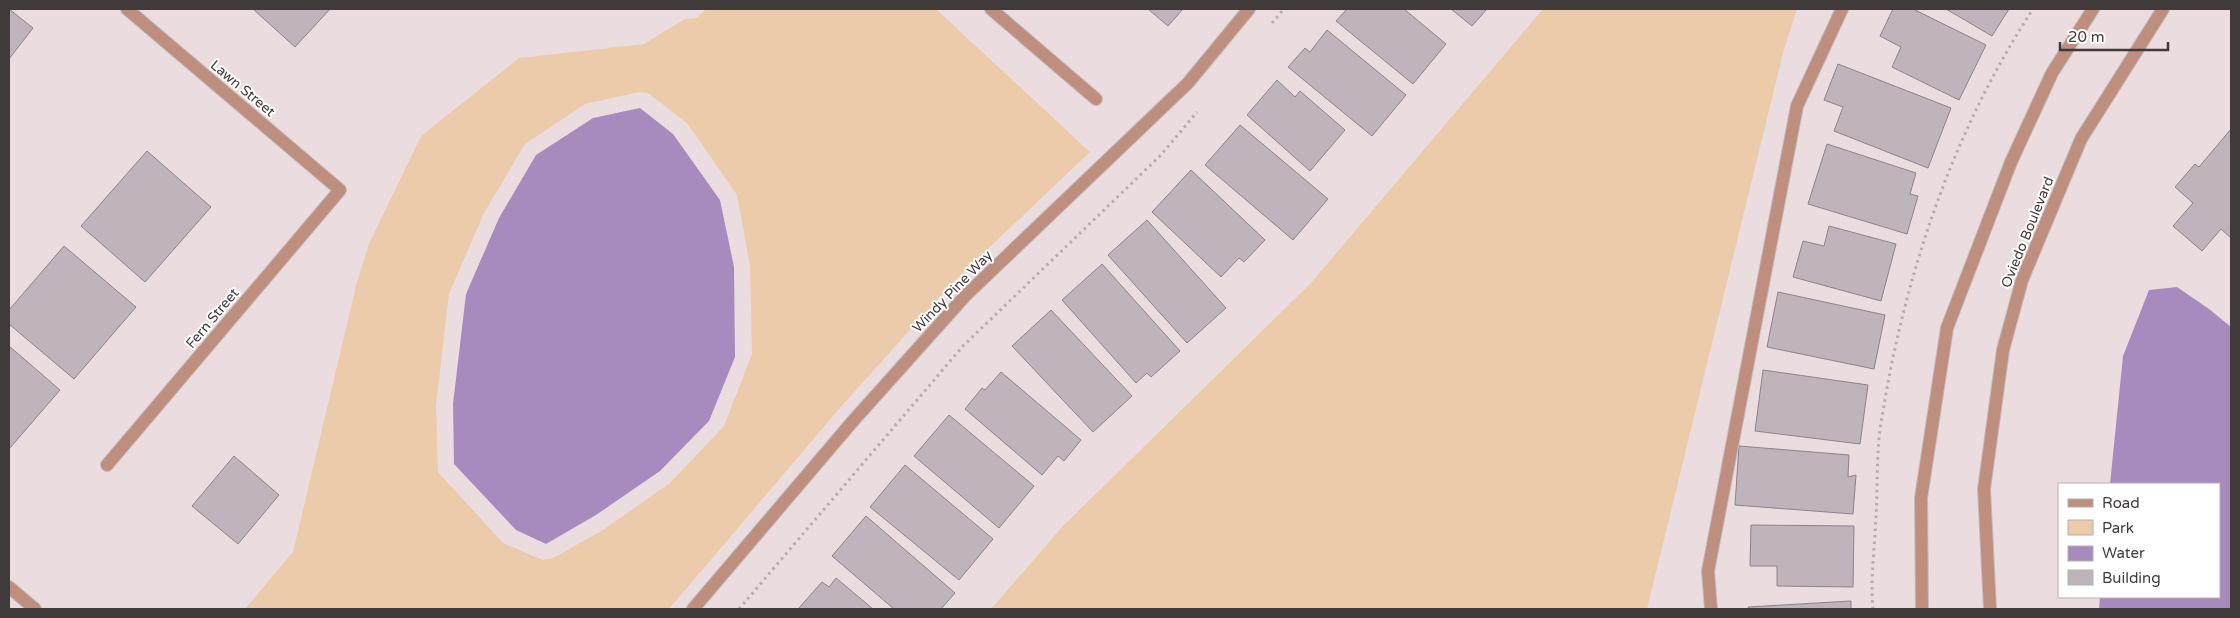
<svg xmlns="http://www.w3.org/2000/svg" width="2240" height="618" viewBox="0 0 2240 618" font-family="'Varela Round',sans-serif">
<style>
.green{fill:#ebcbaa;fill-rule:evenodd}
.water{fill:#a78bbf}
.building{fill:#bfb4bb;stroke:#8d8289}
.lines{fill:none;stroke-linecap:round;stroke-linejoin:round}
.minor-casing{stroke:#c5b9bb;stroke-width:14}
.path{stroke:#b6abac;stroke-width:3;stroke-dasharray:2.5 4;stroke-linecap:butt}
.minor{stroke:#be8e7e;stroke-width:12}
.labels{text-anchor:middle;stroke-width:4;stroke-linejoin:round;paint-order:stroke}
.street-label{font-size:14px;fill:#403a3b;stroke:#fff}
</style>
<rect width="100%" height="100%" fill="#ebdddf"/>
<!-- green -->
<g class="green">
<path d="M706,9H936L1090,152L953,282L839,409L669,609H245L293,552L357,282L369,244L421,136L519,58L644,44L685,19L697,18ZM639,92L648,93L687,123L737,195L750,265L752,354L724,426L670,483L603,530L553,558L543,560L503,543L438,472L436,405L449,294L484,213L525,144L585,104Z"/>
<path d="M1543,9H1797L1784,49L1647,609H991L1063,526L1311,283Z"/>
</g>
<!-- water -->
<g class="water">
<path d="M640,108L673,134L720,200L734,267L735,357L709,421L660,471L596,515L546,544L516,530L454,464L453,404L466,294L499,218L536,155L593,118Z"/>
<path d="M2177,287L2209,309L2231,327V609H2099L2100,597H2219V484H2110L2123,356L2149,290Z"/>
</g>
<!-- building -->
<g class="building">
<path d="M9,9L33,28L9,59Z"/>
<path d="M253,9H330L295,47Z"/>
<path d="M1148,9H1183L1168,26Z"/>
<path d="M1347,9H1404L1446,44L1413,84L1336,21Z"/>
<path d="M1451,9H1487L1472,26Z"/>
<path d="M1893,9H1913L1986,45L1959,100L1892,67L1901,47L1880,36Z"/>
<path d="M1946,9H2009L1992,36Z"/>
<path d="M1327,30L1406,95L1372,136L1288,67L1305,48L1310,52Z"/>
<path d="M1838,64L1951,108L1928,168L1834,131L1843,107L1824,100Z"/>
<path d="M1277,80L1295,97L1300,91L1345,130L1310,171L1247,115Z"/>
<path d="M1240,125L1328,199L1293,240L1205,165Z"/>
<path d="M2231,129V238L2221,229L2202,251L2173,226L2193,203L2175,187L2195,164L2199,167Z"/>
<path d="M1827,144L1916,173L1910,194L1918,196L1907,234L1808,204Z"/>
<path d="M147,151L211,207L145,282L81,226Z"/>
<path d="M1191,170L1265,240L1244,262L1239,258L1221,277L1152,212Z"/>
<path d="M1147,220L1226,308L1187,343L1108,255Z"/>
<path d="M1829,226L1896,244L1881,301L1793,277L1803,241L1824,246Z"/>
<path d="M64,246L136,307L74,379L9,324V310Z"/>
<path d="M1102,264L1180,351L1151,377L1147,373L1136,383L1062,300Z"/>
<path d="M1778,292L1885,315L1874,369L1767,347Z"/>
<path d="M1051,310L1132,396L1093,432L1012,346Z"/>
<path d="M9,346L60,390L9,449Z"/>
<path d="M1763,370L1868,385L1860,444L1755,431Z"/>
<path d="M1001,372L1081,440L1064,461L1058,456L1042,475L965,409L982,388L985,390Z"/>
<path d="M949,415L1034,486L999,528L914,456Z"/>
<path d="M1739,446L1849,455L1848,477L1856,475L1853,514L1735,505Z"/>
<path d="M234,456L279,495L238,544L192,506Z"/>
<path d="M905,465L993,539L959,580L870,507Z"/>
<path d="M866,516L955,593L941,609H894L832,556Z"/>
<path d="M1751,525L1854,526L1853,587L1777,586V566H1750Z"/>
<path d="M836,578L873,609H798L822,582L829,587Z"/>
<path d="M1851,601V609H1749L1748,607Z"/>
</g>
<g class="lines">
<defs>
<g id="minor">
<path d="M991,9L1096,99"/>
<path d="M107,465L340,190L127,9"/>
<path d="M9,587L35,609"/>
<path d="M693,609L853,421L965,296L1188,83L1249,9"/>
<path d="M1711,609L1708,571L1797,106L1842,9"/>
<path d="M1922,609L1921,498L1947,328L2011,162L2052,73L2093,9"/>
<path d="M1990,609L1984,489L2003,350L2022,280L2081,139L2163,9"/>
</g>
</defs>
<!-- minor casing -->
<use href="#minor" class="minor-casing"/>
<!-- path -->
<g class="path">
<path d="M1272,23L1284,9"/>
<path d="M739,609L963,346L1161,155L1197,112"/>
<path d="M1873,609C1870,578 1875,546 1876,515C1878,483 1876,448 1882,417C1905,274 1953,131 2033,9"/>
</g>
<!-- minor -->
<use href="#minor" class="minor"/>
</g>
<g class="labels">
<!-- street labels -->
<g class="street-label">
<text transform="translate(243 88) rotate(40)" y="5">Lawn Street</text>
<text transform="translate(2027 232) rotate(-68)" y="5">Oviedo Boulevard</text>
<text transform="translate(952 291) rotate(-46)" y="5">Windy Pine Way</text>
<text transform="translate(212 318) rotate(-50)" y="5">Fern Street</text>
</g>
</g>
<!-- border -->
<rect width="2240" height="618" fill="none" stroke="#403a3b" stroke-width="20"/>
<!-- legend -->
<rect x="2058" y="483" width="162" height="115" fill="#ffffff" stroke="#b3b0b1"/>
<rect x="2068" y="499" width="25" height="8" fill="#be8e7e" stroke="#b3b0b1"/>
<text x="2102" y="508" font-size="15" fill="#403a3b">Road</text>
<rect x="2068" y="520" width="25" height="15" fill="#ebcbaa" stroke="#b3b0b1"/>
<text x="2102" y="533" font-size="15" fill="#403a3b">Park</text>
<rect x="2068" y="546" width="25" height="15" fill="#a78bbf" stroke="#b3b0b1"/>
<text x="2102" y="558" font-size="15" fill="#403a3b">Water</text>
<rect x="2068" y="570" width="25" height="15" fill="#bfb4bb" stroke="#b3b0b1"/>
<text x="2102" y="583" font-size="15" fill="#403a3b">Building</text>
<!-- scale -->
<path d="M2060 42v8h108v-8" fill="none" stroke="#403a3b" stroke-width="2.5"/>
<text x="2068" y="42" font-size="15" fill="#403a3b" stroke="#ffffff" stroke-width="4" paint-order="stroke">20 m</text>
</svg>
